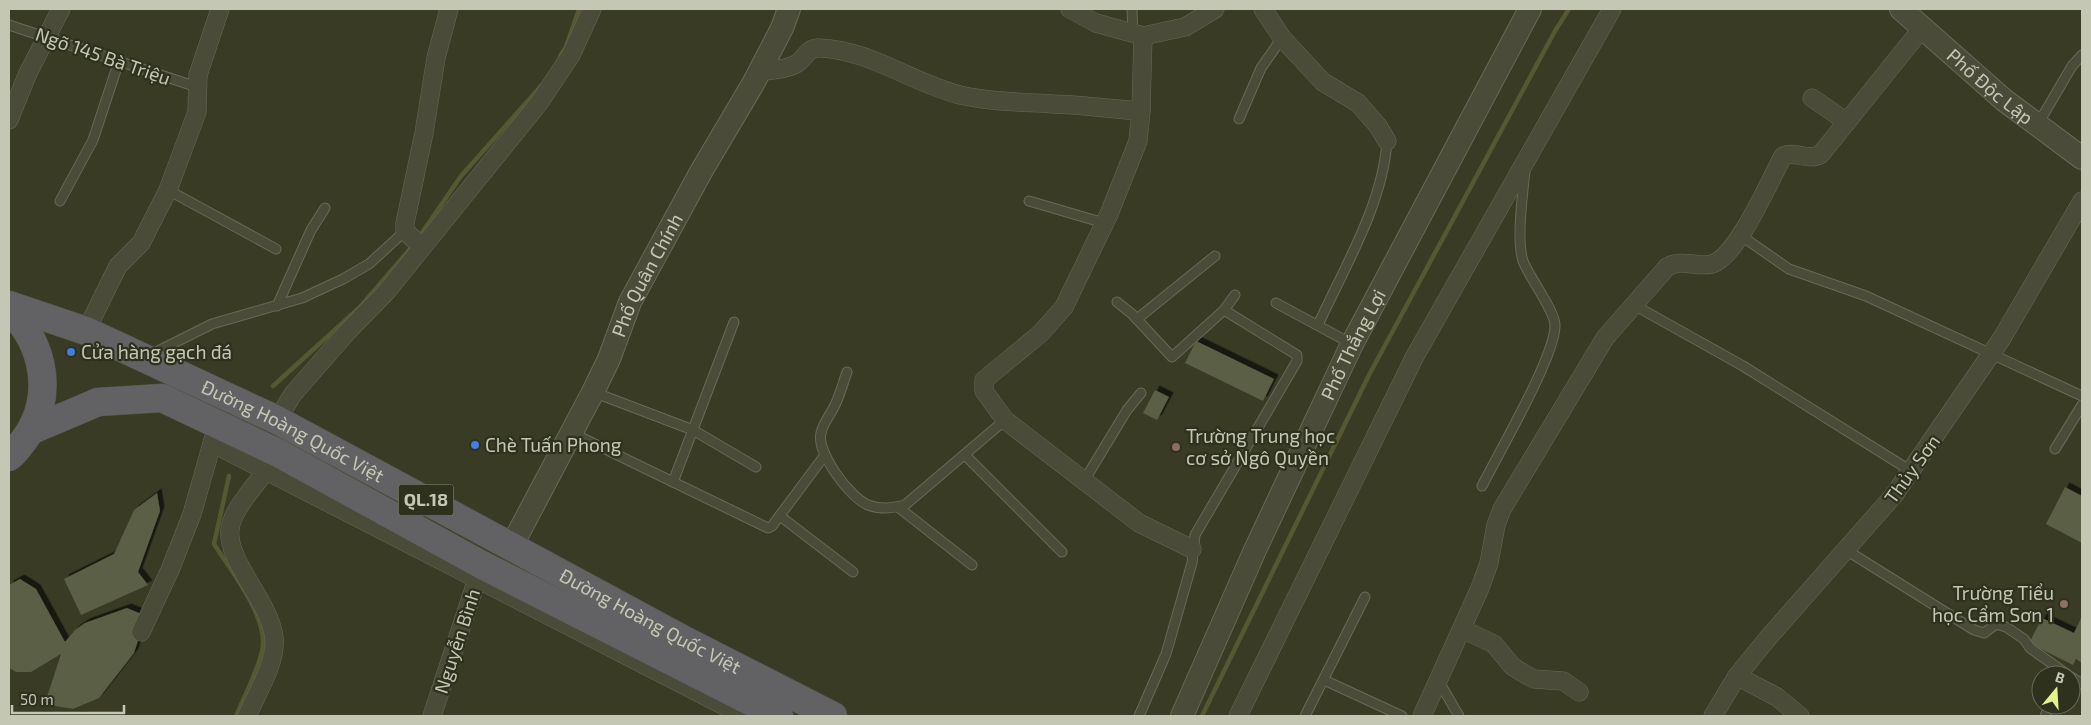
<svg xmlns="http://www.w3.org/2000/svg" width="2091" height="725" viewBox="0 0 2091 725" font-family="'Exo 2',sans-serif">
<style>
.lines{fill:none;stroke-linecap:round;stroke-linejoin:round}
.stream{stroke:#555833;stroke-width:4.5}
.building{fill:#5a5e44;filter:url(#shadow)}
.service-casing{stroke:#676a57;stroke-width:11}
.minor-casing{stroke:#676a57;stroke-width:19}
.tertiary-casing{stroke:#676a57;stroke-width:24}
.trunk-casing{stroke:#545744;stroke-width:29}
.service{stroke:#4a4c39;stroke-width:9}
.minor{stroke:#4a4c39;stroke-width:18}
.tertiary{stroke:#4a4c39;stroke-width:22}
.trunk{stroke:#626164;stroke-width:28}
.shop-dot{fill:#3f7fe0;stroke:#2e311e;stroke-width:2}
.education-dot{fill:#8d6e63;stroke:#2e311e;stroke-width:2}
.labels{text-anchor:middle;stroke-width:4.5;stroke-linejoin:round;paint-order:stroke}
.shield{fill:#2e311e;stroke:#979a87;stroke-width:1}
.shield-label{font-size:18px;font-weight:bold;fill:#c4c7b4}
.street-label{font-size:19px;fill:#c4c7b4;stroke:#2e311e}
.poi-label{font-size:19px;fill:#c4c7b4;stroke:#2e311e;text-anchor:start}
</style>
<defs>
<filter id="shadow"><feDropShadow dx="4.5" dy="-4.5" stdDeviation="0" flood-color="#0009"/></filter>
</defs>
<rect width="100%" height="100%" fill="#393b25"/>
<g class="lines">
<!-- stream -->
<g class="stream">
<path d="M560,56L566,47L579,9"/>
<path d="M419,237L461,176L541,86"/>
<path d="M273,386L360,307L410,249"/>
<path d="M229,476L214,544C231,571 270,619 262,651C257,673 245,695 236,716"/>
<path d="M1202,716L1369,375L1555,31L1569,9"/>
</g>
</g>
<!-- building -->
<g class="building">
<path d="M1196,341L1274,379L1263,401L1185,363Z"/>
<path d="M1155,390L1169,397L1157,420L1143,413Z"/>
<path d="M2065,487L2082,496V543L2046,524Z"/>
<path d="M157,493L160,511L138,572L148,585L81,615L64,579L114,554L134,510Z"/>
<path d="M20,579L36,589L65,642L75,630L85,623L127,608L146,616L134,653L99,698L73,709L55,706L46,700L61,654L31,672H16L9,668V585Z"/>
<path d="M2082,616V663L2076,659L2073,665L2029,643L2042,618L2074,633Z"/>
</g>
<g class="lines">
<defs>
<g id="service">
<path d="M1132,9L1133,34"/>
<path d="M9,25L197,87"/>
<path d="M1239,119L1261,68L1282,38"/>
<path d="M2038,124L2072,66L2082,55"/>
<path d="M168,190L276,249"/>
<path d="M60,201L93,140L119,61"/>
<path d="M1029,201L1104,223"/>
<path d="M1740,235L1789,269L1866,296L2082,396"/>
<path d="M1117,302L1132,314L1172,357L1224,310L1235,295"/>
<path d="M1276,303L1352,344"/>
<path d="M1634,305L1743,366L1911,471"/>
<path d="M277,306L311,230L325,208"/>
<path d="M1137,319L1215,256"/>
<path d="M1318,325C1344,268 1383,204 1387,141"/>
<path d="M150,355L212,324L302,298L343,279L369,264L405,231"/>
<path d="M847,372C843,383 840,395 835,405C831,414 823,423 821,433C816,452 850,498 868,505C881,510 892,508 905,505L1005,420"/>
<path d="M593,392L693,430L756,467"/>
<path d="M572,433L768,528L772,526L825,455"/>
<path d="M2055,449L2082,405"/>
<path d="M965,455L1062,552"/>
<path d="M1084,481L1127,410L1141,393"/>
<path d="M673,482L734,322"/>
<path d="M1482,486C1498,454 1556,355 1555,325C1555,311 1529,277 1523,261C1516,239 1523,193 1525,170"/>
<path d="M898,507L972,565"/>
<path d="M780,516L853,572"/>
<path d="M1846,550L1974,630L1984,633L1996,624L2006,627L2024,639L2030,648L2068,675"/>
<path d="M2071,677L2082,684"/>
<path d="M1324,680L1402,716"/>
<path d="M1438,680L1459,716"/>
<path d="M1139,716L1166,654L1192,563L1195,535L1297,361V355L1224,310"/>
<path d="M1305,716L1365,597"/>
<path d="M2045,716L2050,705"/>
</g>
<g id="minor">
<path d="M1070,9L1096,23L1143,36L1185,27L1215,9"/>
<path d="M1263,9L1282,38L1323,82L1358,103L1378,126L1387,141"/>
<path d="M1143,36L1141,111L1138,141L1109,214L1064,307L1041,333L984,380V391L1005,420L1139,523L1192,549"/>
<path d="M759,72C770,70 786,70 796,64C805,59 807,47 820,48C870,50 912,83 960,95C991,102 1022,102 1054,104C1083,105 1112,109 1141,111"/>
<path d="M1812,98L1847,122"/>
<path d="M9,120L28,73L61,9"/>
<path d="M422,247L405,231V223L424,133L436,58L449,9"/>
<path d="M86,331L118,266L141,243L168,190L197,112L198,75L220,9"/>
<path d="M277,420L293,394L348,331L387,291L539,103L571,55L592,9"/>
<path d="M212,443L744,716"/>
<path d="M1462,629L1494,644L1512,666L1523,673L1534,679L1563,681L1579,692"/>
<path d="M141,632L170,570L192,514L215,433"/>
<path d="M1737,676L1777,697L1800,716"/>
<path d="M247,716C257,693 277,662 274,637C269,600 226,561 230,529C232,508 261,480 272,462"/>
<path d="M432,716L480,570"/>
<path d="M1238,716L1415,356L1612,9"/>
<path d="M1422,716L1480,588L1489,563L1496,525L1502,509L1605,338L1667,267C1681,258 1697,268 1712,264C1737,257 1770,180 1783,156C1795,150 1809,162 1821,154L1923,27"/>
<path d="M1713,716L1737,676L1768,638L1894,495L2002,338L2082,201"/>
</g>
<g id="tertiary">
<path id="s1" d="M1901,9L2004,100L2082,158"/>
<path id="s2" d="M512,545L593,392L609,359L630,302L702,170L754,82L782,28L789,9"/>
<path id="s3" d="M1182,716L1255,550L1352,344L1530,9"/>
</g>
<g id="trunk">
<path id="s4" d="M9,305L86,331L277,420L686,641L833,716"/>
<path d="M9,310C45,343 55,399 24,440C19,446 15,453 9,457"/>
<path d="M32,430L98,402L162,398L278,453L482,565L779,716"/>
</g>
</defs>
<!-- service casing -->
<use href="#service" class="service-casing"/>
<!-- minor casing -->
<use href="#minor" class="minor-casing"/>
<!-- tertiary casing -->
<use href="#tertiary" class="tertiary-casing"/>
<!-- trunk casing -->
<use href="#trunk" class="trunk-casing"/>
<!-- service -->
<use href="#service" class="service"/>
<!-- minor -->
<use href="#minor" class="minor"/>
<!-- tertiary -->
<use href="#tertiary" class="tertiary"/>
<!-- trunk -->
<use href="#trunk" class="trunk"/>
</g>
<!-- markers -->
<g class="shop-dot">
<circle cx="71" cy="352" r="5"/>
<circle cx="475" cy="445" r="5"/>
</g>
<g class="education-dot">
<circle cx="1176" cy="447" r="5"/>
<circle cx="2064" cy="604" r="5"/>
</g>
<g class="labels">
<!-- shield labels -->
<rect class="shield" x="398.5" y="484.5" width="55" height="31" rx="4"/>
<g class="shield-label">
<text x="426" y="506">QL.18</text>
</g>
<!-- street labels -->
<g class="street-label">
<text transform="translate(103 56) rotate(19)" y="7">Ngõ 145 Bà Triệu</text>
<text dy="7" stroke="none"><textPath href="#s1" startOffset="118">Phố Độc Lập</textPath></text>
<text dy="7" stroke="none"><textPath href="#s2" startOffset="302">Phố Quân Chính</textPath></text>
<text dy="7" stroke="none"><textPath href="#s3" startOffset="409">Phố Thắng Lợi</textPath></text>
<text dy="7" stroke="none"><textPath href="#s4" startOffset="311">Đường Hoàng Quốc Việt</textPath></text>
<text transform="translate(1912 469) rotate(-54)" y="7">Thủy Sơn</text>
<text dy="7" stroke="none"><textPath href="#s4" startOffset="716">Đường Hoàng Quốc Việt</textPath></text>
<text transform="translate(457 641) rotate(-72)" y="7">Nguyễn Bình</text>
</g>
<!-- poi labels -->
<g class="poi-label">
<text x="81" y="359">Cửa hàng gạch đá</text>
<text x="1186" y="443">Trường Trung học<tspan x="1186" dy="22">cơ sở Ngô Quyền</tspan></text>
<text x="485" y="452">Chè Tuấn Phong</text>
<text x="2054" y="600" text-anchor="end">Trường Tiểu<tspan x="2054" dy="22">học Cẩm Sơn 1</tspan></text>
</g>
</g>
<!-- border -->
<rect width="2091" height="725" fill="none" stroke="#c4c7b4" stroke-width="20"/>
<!-- north arrow -->
<g transform="translate(2056 690) rotate(18)"><circle r="24" fill="#2e311e" stroke="#6a6d5a"/>
<path d="M0-4L9 19L0 12L-9 19Z" fill="#e4f18f"/>
<text y="-8" font-size="14" font-weight="bold" text-anchor="middle" fill="#c4c7b4">B</text>
</g>
<!-- scale -->
<path d="M12 705v8h112v-8" fill="none" stroke="#c4c7b4" stroke-width="2.5"/>
<text x="20" y="705" font-size="15" fill="#c4c7b4" stroke="#2e311e" stroke-width="4" paint-order="stroke">50 m</text>
</svg>
